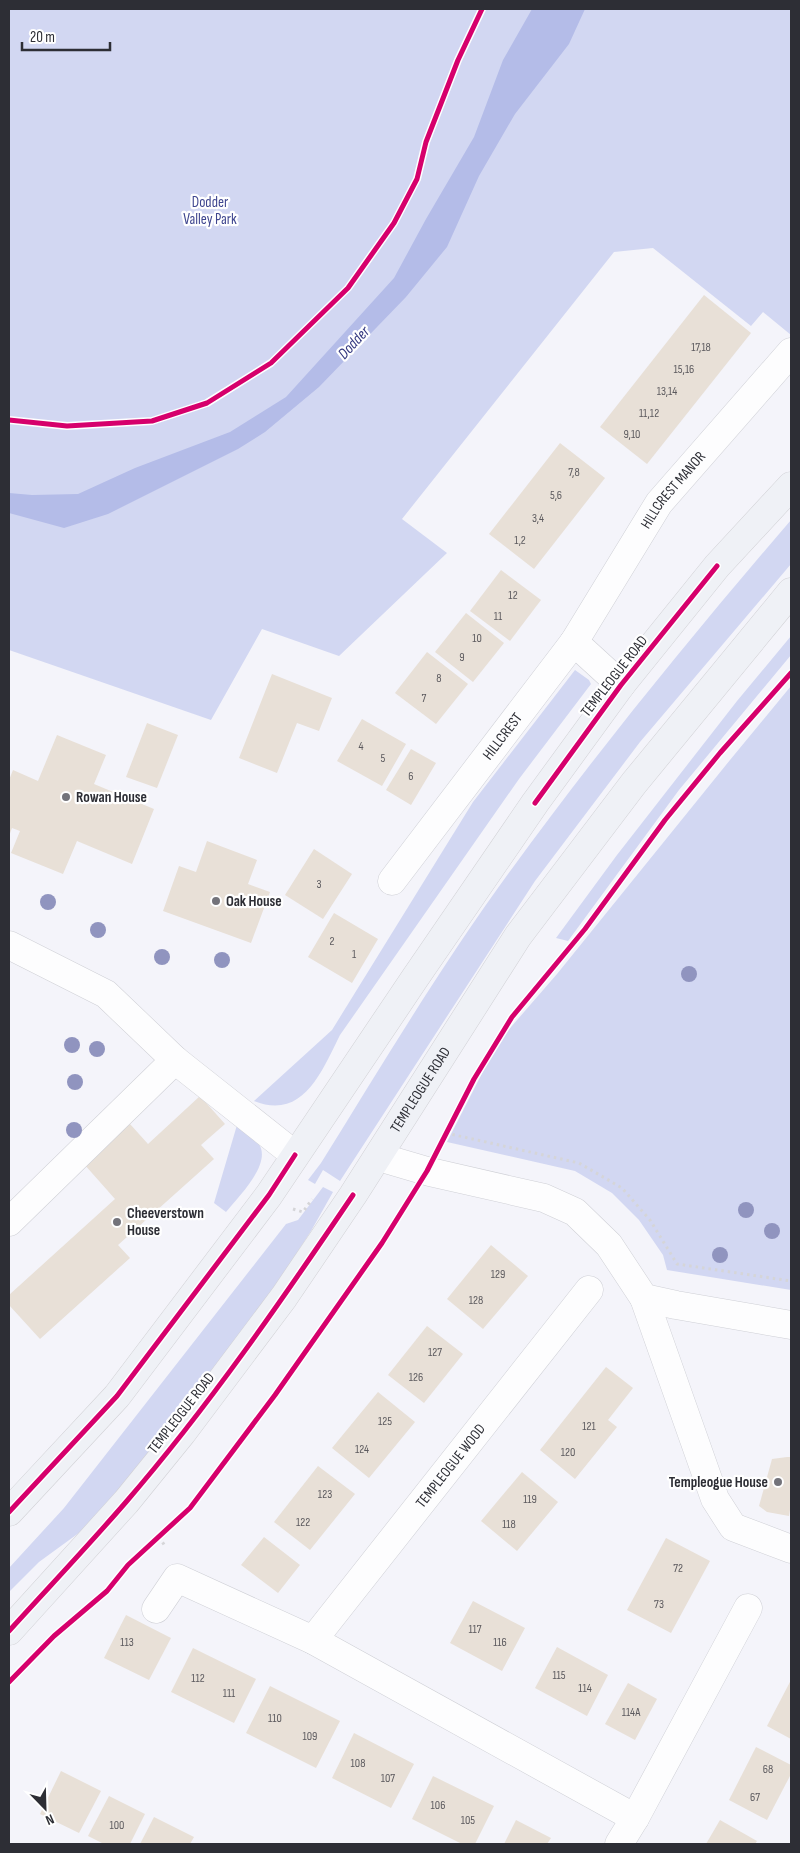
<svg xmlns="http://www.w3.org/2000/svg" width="800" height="1853" viewBox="0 0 800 1853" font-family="'Sofia Sans Condensed',sans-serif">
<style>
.green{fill:#d2d7f2}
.water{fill:#b4bce8}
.building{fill:#e8e0d7}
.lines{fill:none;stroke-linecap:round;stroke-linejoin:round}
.minor-casing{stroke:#cfd0d6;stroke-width:29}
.major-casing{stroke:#d1d1d5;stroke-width:29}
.path{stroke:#d5d5d8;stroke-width:3;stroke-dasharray:2.5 4;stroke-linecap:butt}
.minor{stroke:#fdfdfe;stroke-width:28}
.major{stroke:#eff1f6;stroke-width:28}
.cycleway-casing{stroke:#fff;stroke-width:8}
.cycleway{stroke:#d6006c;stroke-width:5}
.tree{fill:#9094bf}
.poi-dot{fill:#73737a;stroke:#fff;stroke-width:2}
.labels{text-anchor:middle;stroke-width:4.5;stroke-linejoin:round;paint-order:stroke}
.number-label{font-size:12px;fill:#5c5a5e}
.park-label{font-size:15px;fill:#3f468f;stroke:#fff}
.street-label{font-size:15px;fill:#2d2e35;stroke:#fff}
.poi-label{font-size:15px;font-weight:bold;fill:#2d2e35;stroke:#fff;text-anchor:start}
.water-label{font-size:16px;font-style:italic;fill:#32367e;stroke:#fff}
</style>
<rect width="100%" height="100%" fill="#f4f4fa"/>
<!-- green -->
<g class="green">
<path d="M9,9H791V335L763,312L751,326L653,248L614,252L402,519L447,553L339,656L262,629L211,720L9,650Z"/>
<path d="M791,520V564L640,742L535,881L340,1181L323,1170L315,1184L308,1180L321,1163C382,1065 442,964 511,870C599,749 694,633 791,520Z"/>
<path d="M791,636V655L679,790L568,941L556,938L617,855L737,701Z"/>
<path d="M575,670L589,680L591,684L519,779L340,1035C322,1071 303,1121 254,1101L332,1030L473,802Z"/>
<path d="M791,686V1290L667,1270L663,1255L639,1220L612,1193L575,1171L447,1142L498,1042L557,974L730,760Z"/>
<path d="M237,1125C244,1131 256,1138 260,1146C270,1166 238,1197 226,1212L214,1203Z"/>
<path d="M323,1187L333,1192L311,1231L262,1307L98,1519L39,1562L9,1592V1568L64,1508L286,1224L298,1220Z"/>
</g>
<!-- water -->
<path class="water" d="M532,9H585L569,44L515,114L479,176L447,247L406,297L319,387L265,432L238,449L108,514L64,528L9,513V493L32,495L78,494L135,468L230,432L286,397L394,278L426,219L474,137L503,60Z"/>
<!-- building -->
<g class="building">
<path d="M704,295L751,333L647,464L600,427Z"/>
<path d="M560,443L605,478L534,569L489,534Z"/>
<path d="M501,570L541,600L510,641L470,611Z"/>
<path d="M466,613L504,643L473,682L435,652Z"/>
<path d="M427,652L468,684L436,724L395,693Z"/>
<path d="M272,674L332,698L319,731L297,723L277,773L239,758Z"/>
<path d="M362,719L406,744L382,786L337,761Z"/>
<path d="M147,723L178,735L157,788L126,777Z"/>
<path d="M57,735L106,755L94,784L154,809L132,864L77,841L63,874L11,853L20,831L12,828L9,836V780L13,770L38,781Z"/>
<path d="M411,749L436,763L411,805L386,790Z"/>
<path d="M207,841L257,860L248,884L270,892L251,943L163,911L179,866L196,872Z"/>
<path d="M314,849L352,874L323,919L285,895Z"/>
<path d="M334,913L378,939L352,983L308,957Z"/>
<path d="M200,1096L225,1124L201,1145L214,1159L118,1245L130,1258L40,1339L9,1305V1295L115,1199L84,1164L130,1124L148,1144Z"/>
<path d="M491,1245L528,1276L483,1329L447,1299Z"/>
<path d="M427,1326L463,1354L424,1403L388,1375Z"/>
<path d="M606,1367L633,1388L608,1420L617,1427L575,1479L540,1450Z"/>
<path d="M378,1392L415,1422L369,1478L332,1448Z"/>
<path d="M787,1457H791V1504L789,1516L767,1512L759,1506L772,1459Z"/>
<path d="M318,1466L355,1494L310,1550L274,1522Z"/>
<path d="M522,1472L558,1502L517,1551L481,1521Z"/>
<path d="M264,1537L300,1565L278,1593L241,1565Z"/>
<path d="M666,1538L710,1561L671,1633L627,1610Z"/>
<path d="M473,1601L525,1628L502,1671L450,1643Z"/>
<path d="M126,1615L171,1638L149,1680L104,1658Z"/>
<path d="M557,1647L608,1675L587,1716L535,1688Z"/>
<path d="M193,1648L256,1679L234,1723L171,1692Z"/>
<path d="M791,1680V1739L767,1726Z"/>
<path d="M628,1683L657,1699L635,1740L605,1724Z"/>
<path d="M270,1686L340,1721L316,1768L246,1733Z"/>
<path d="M354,1733L414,1764L391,1808L332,1778Z"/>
<path d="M756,1747L791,1765V1774L767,1820L729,1800Z"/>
<path d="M61,1771L101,1791L79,1833L40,1814Z"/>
<path d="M433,1776L494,1806L475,1844H462L412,1819Z"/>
<path d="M109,1796L145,1814L130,1844H104L88,1836Z"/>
<path d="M154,1817L194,1837L190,1844H140Z"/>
<path d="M516,1820L551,1838L547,1844H504Z"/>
<path d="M720,1820L757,1841L755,1844H706Z"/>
</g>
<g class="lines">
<defs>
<g id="minor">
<path d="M574,642L621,685"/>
<path id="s1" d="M392,881L574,642L659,503L791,352"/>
<path d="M9,945L106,994L175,1060L295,1155"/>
<path d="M379,1157L430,1172L544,1198L575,1212L609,1245L644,1298L676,1305L791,1325"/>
<path d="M9,1222L175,1060"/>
<path d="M644,1298L715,1499L733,1527L791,1549"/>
<path d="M156,1609L177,1578L313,1640L635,1818"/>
<path id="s2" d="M313,1640L589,1290"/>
<path d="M619,1844L635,1818L748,1608"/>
</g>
<g id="major">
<path d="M9,1512L117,1396L269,1195L415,978L535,803L621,685L717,566L791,486"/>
<path id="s3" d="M9,1631L126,1502L182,1433L284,1297L353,1195L518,936L634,783L791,592"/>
</g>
</defs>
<!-- minor casing -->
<use href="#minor" class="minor-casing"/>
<!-- major casing -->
<use href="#major" class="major-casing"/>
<!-- path -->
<g class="path">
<path d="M446,1133L579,1163L622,1188L650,1220L677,1264L791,1281"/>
<path d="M293,1209L303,1212L312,1199"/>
<path d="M159,1537L165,1546"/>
</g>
<!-- minor -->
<use href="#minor" class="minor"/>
<!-- major -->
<use href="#major" class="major"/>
<defs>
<g id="cycleway">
<path d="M9,420L67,426L152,421L207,403L271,363L348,288L394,223L417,179L426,142L458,60L482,9"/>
<path d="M535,803L621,685L717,566"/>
<path d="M9,1512L117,1396L269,1195L295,1155"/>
<path d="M9,1631C48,1588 88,1546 126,1502C209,1406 282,1300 353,1195"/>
<path d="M9,1682L54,1636L107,1591L128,1565L190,1508L275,1395L382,1243L427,1171L474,1079L512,1017L585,929L665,820L720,753L791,673"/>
</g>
</defs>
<!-- cycleway casing -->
<use href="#cycleway" class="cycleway-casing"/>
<!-- cycleway -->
<use href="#cycleway" class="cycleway"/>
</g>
<!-- trees -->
<g class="tree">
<circle cx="48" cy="902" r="8"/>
<circle cx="98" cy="930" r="8"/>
<circle cx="162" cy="957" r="8"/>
<circle cx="222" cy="960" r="8"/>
<circle cx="689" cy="974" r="8"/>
<circle cx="72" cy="1045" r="8"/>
<circle cx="97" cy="1049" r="8"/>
<circle cx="75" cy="1082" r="8"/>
<circle cx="74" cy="1130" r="8"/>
<circle cx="746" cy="1210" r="8"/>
<circle cx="772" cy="1231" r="8"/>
<circle cx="720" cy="1255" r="8"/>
</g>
<!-- markers -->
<g class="poi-dot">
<circle cx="66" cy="797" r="5"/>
<circle cx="216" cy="901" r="5"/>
<circle cx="117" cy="1222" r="5"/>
<circle cx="778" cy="1482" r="5"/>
</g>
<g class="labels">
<!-- number labels -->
<g class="number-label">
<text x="701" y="351">17,18</text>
<text x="684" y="373">15,16</text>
<text x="667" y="395">13,14</text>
<text x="649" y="417">11,12</text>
<text x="632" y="438">9,10</text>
<text x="574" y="476">7,8</text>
<text x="556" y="499">5,6</text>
<text x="538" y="522">3,4</text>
<text x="520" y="544">1,2</text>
<text x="513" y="599">12</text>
<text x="498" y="620">11</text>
<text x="477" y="642">10</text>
<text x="462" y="661">9</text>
<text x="439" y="682">8</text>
<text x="424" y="702">7</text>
<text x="361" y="750">4</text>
<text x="383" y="762">5</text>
<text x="411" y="780">6</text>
<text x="319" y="888">3</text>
<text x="332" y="945">2</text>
<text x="354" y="958">1</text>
<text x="498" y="1278">129</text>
<text x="476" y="1304">128</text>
<text x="435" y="1356">127</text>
<text x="416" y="1381">126</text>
<text x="385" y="1425">125</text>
<text x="589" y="1430">121</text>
<text x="362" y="1453">124</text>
<text x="568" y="1456">120</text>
<text x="325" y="1498">123</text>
<text x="530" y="1503">119</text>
<text x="303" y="1526">122</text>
<text x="509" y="1528">118</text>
<text x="678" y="1572">72</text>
<text x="659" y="1608">73</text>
<text x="475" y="1633">117</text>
<text x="127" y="1646">113</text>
<text x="500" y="1646">116</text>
<text x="559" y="1679">115</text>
<text x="198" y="1682">112</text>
<text x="585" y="1692">114</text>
<text x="229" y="1697">111</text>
<text x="631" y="1716">114A</text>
<text x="275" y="1722">110</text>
<text x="310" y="1740">109</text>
<text x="358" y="1767">108</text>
<text x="768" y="1773">68</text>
<text x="388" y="1782">107</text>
<text x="755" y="1801">67</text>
<text x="438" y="1809">106</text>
<text x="468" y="1824">105</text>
<text x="117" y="1829">100</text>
</g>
<!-- park labels -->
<g class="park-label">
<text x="210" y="207">Dodder<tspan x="210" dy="17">Valley Park</tspan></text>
</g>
<!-- street labels -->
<g class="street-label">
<text dy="5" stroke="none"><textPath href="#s1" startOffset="482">HILLCREST MANOR</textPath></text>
<text transform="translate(614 676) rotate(-52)" y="5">TEMPLEOGUE ROAD</text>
<text dy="5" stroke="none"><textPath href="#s1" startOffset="182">HILLCREST</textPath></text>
<text dy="5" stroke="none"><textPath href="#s3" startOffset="681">TEMPLEOGUE ROAD</textPath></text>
<text transform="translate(181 1413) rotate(-52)" y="5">TEMPLEOGUE ROAD</text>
<text dy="5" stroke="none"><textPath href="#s2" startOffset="222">TEMPLEOGUE WOOD</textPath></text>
</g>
<!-- poi labels -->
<g class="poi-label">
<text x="76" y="802">Rowan House</text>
<text x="226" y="906">Oak House</text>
<text x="127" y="1218">Cheeverstown<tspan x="127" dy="17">House</tspan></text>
<text x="768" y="1487" text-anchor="end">Templeogue House</text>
</g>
<!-- water labels -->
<g class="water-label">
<text transform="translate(353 342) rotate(-47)" y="6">Dodder</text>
</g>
</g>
<!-- border -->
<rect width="800" height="1853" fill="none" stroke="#2d2e35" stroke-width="20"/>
<!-- north arrow -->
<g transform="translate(45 1808) rotate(157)" stroke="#ffffff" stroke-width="4" paint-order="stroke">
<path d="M0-4L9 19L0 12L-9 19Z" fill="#2d2e35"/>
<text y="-8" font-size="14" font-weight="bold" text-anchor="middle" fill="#2d2e35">N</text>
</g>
<!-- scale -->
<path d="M22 42v8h88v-8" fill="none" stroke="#2d2e35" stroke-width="2.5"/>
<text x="30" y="42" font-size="15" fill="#2d2e35" stroke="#ffffff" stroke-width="4" paint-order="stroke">20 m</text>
</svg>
